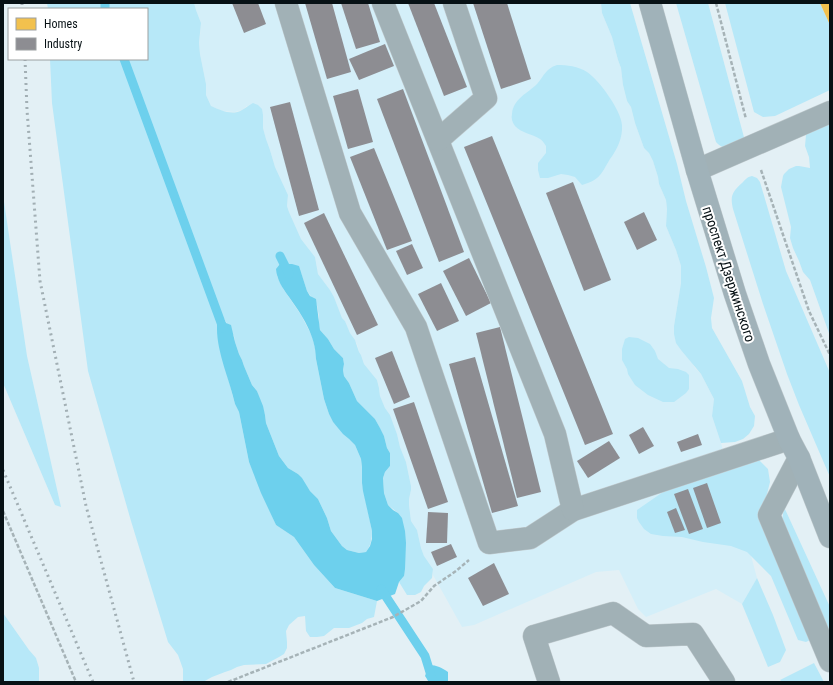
<svg xmlns="http://www.w3.org/2000/svg" width="833" height="685" viewBox="0 0 833 685" font-family="'Roboto Condensed',sans-serif">
<style>
.built{fill:#d4eff9}
.green{fill:#b7e8f8}
.water{fill:#6dd0ed}
.homes{fill:#f2c14e}
.industry{fill:#8d8d92}
.lines{fill:none;stroke-linecap:round;stroke-linejoin:round}
.stream{stroke:#6dd0ed;stroke-width:9}
.minor-casing{stroke:#c1cbcf;stroke-width:23}
.major-casing{stroke:#c1cbcf;stroke-width:23}
.path{stroke:#a6b3b7;stroke-width:2.5;stroke-dasharray:4 2;stroke-linecap:butt}
.minor{stroke:#a1b1b6;stroke-width:22}
.major{stroke:#a0b2b9;stroke-width:22}
.rail{stroke:#a2afb4;stroke-width:3;stroke-dasharray:2 4;stroke-linecap:butt}
.labels{text-anchor:middle;stroke-width:4;stroke-linejoin:round;paint-order:stroke}
.street-label{font-size:14px;fill:#071115;stroke:#fff}
</style>
<rect width="100%" height="100%" fill="#e3f0f5"/>
<!-- built -->
<path class="built" d="M194,3H601L602,13L612,37L618,60L621,68L623,85L627,101L631,107L635,123L644,148L649,153L653,161L658,177L659,184L666,200L667,209L666,226L676,250L681,266V283L674,326L691,361L695,368L701,374L714,399L712,416L721,443L757,578L742,604L716,589L646,617L638,609L619,570L596,572L474,625L462,627L433,575V569L424,556L421,548L417,530L411,521L409,505V499L411,490V486L406,462L400,447L397,434L390,415L385,408L380,396L379,388L377,380L364,364L361,355L359,352L357,344L350,333L345,321L342,318L334,297L330,290L318,274L315,257L301,239L289,212L287,206L288,195L275,167L270,150L266,139L263,128V122L247,106L242,110L235,112L222,111L211,106L206,95V84L200,54L199,43L200,36L201,23L196,10Z"/>
<!-- green -->
<g class="green">
<path d="M47,3H194L196,10L201,23L199,43L200,54L206,84V95L211,106C220,110 232,116 242,110C246,108 249,105 253,103L258,105L262,109L263,115V128L266,139L270,150L275,167L288,195L287,206L289,212L301,239L315,257L318,274L330,290L334,297L342,318L345,321L350,333L355,340L359,352L361,355L364,364L377,380L379,388L380,396L385,408L390,415L397,434L400,447L406,462L411,486V490L409,499V505L411,521L417,530L421,548L424,556L433,569L432,578L424,586L421,592L415,595H407L399,582L404,576L398,513L388,505L384,493L383,478L385,472L390,466V453L387,448L384,436L375,419L357,401L349,383L344,376L343,370L344,364L343,358L334,349L328,339L320,330L319,324V317L317,305L307,291L301,273L277,276L284,290L301,315L312,336L316,351V359L324,399L329,414L333,422L343,433L355,445L361,459L362,467V483L372,531C372,539 371,545 366,552L359,553L347,550L342,546L331,531L327,518L318,499L310,491L298,474L288,468L279,456L266,423L265,415L257,391L252,385L244,366L242,360L239,354L235,342L234,336L223,317L219,345L235,404L239,412L249,462L276,525L294,537L314,565L335,588L377,601L374,617L367,619L362,623L349,628H334L324,636L317,637H310L306,631L305,616L298,617L289,625L286,631L287,642V648L284,654L279,657L266,664L244,665L237,667L231,670L225,672L212,677L203,682H183V669L178,655L168,642L131,521L88,371L52,103L50,59H147V9H48Z"/>
<path d="M601,3H630L677,164L686,201L706,267L714,298L711,318L712,328L742,381L750,407L755,416L754,426L749,434L743,439L735,442L721,443L712,416L714,399L701,374L681,350L676,343L674,334V326L681,283V266L676,250L666,226L667,209L666,200L659,184L658,177L653,161L649,153L644,148L635,123L631,107L627,101L623,85L621,68L618,60L612,37L602,13Z"/>
<path d="M676,3H708L745,141C733,146 726,153 716,142Z"/>
<path d="M725,3H820L830,25V90L775,116L763,117L754,112Z"/>
<path d="M557,65C567,65 578,66 587,72C599,80 621,110 622,125C623,137 617,150 610,159C601,174 600,180 582,185L575,177L568,175L561,174L548,178H540L538,170V163L546,153V146C544,143 542,140 540,139C532,134 521,133 515,126C512,122 511,118 512,114C513,99 528,93 537,84C545,75 545,69 557,65Z"/>
<path d="M830,116V336L810,280L803,272L799,261L793,248L790,238L791,227L781,187L783,176L784,174L789,169L796,166H799L810,168L809,157L805,146L806,135L812,126Z"/>
<path d="M752,176L757,178L760,182L786,271L830,373V477L799,405L787,374L763,304L733,209C730,196 732,192 742,183C745,180 747,177 752,176Z"/>
<path d="M3,195L27,356L61,507L55,505L3,383Z"/>
<path d="M629,337L638,338L650,344L655,351L658,359L669,368L678,369L686,372L689,375V389L686,393L674,402H663L648,395L635,385L628,374L627,369L622,360V349L625,339Z"/>
<path d="M759,460L768,469L770,482L762,514L810,640L806,642L798,640L771,576L747,552L731,546L703,542L682,537L663,536L651,534L644,529L639,522L637,518V510L663,492Z"/>
<path d="M784,507L830,607V632L782,521Z"/>
<path d="M757,578L773,615L786,650L780,662L768,667L742,604Z"/>
<path d="M3,613L29,650L36,658L39,668V682H3Z"/>
<path d="M814,663L824,682H782L780,680Z"/>
</g>
<!-- water -->
<g class="water">
<path d="M280,264H292L299,266L307,291L310,296L316,299L320,330L328,339L334,349L343,358L344,364L343,370L344,376L349,383L357,401L375,419L380,428L384,436L387,448L390,453V466L385,472L383,478L384,493L388,505L393,510L398,513L402,518L405,531L406,543L405,569L404,576L399,582L395,594L377,601L335,588L314,565L294,537L276,525L261,493L249,462L239,412L235,404C229,376 211,341 219,313L226,323L231,325L235,342L239,354L242,360L244,366L252,385L257,391L263,406L265,415L266,423L279,456L288,468L298,474L302,478L310,491L318,499L327,518L331,531L342,546L347,550L359,553L366,552L370,546L372,539V531L363,491L362,483V467L361,459L355,445L349,439L343,434L333,422L329,414L324,399L316,359C316,336 302,315 289,297C282,287 277,280 276,269Z"/>
<path d="M429,665C437,665 442,668 448,672V682H429L425,676Z"/>
</g>
<!-- homes -->
<path class="homes" d="M820,3H830V25Z"/>
<!-- industry -->
<g class="industry">
<path d="M232,3H258L266,24L244,33Z"/>
<path d="M305,3H332L351,72L327,79Z"/>
<path d="M341,3H368L380,42L356,49Z"/>
<path d="M408,3H434L467,87L444,96Z"/>
<path d="M473,3H507L531,79L501,89Z"/>
<path d="M385,44L394,66L359,80L349,59Z"/>
<path d="M358,89L373,142L348,149L333,96Z"/>
<path d="M403,89L464,252L439,262L377,99Z"/>
<path d="M290,102L319,210L299,216L270,107Z"/>
<path d="M492,136L613,434L585,445L464,147Z"/>
<path d="M374,148L412,241L387,250L350,157Z"/>
<path d="M573,182L611,280L584,291L546,193Z"/>
<path d="M644,212L657,240L637,250L624,222Z"/>
<path d="M324,213L378,325L357,335L304,223Z"/>
<path d="M412,244L423,268L407,275L396,251Z"/>
<path d="M469,258L491,303L466,316L443,271Z"/>
<path d="M441,283L459,321L437,331L418,294Z"/>
<path d="M500,327L541,492L517,498L476,333Z"/>
<path d="M392,351L410,397L394,404L375,358Z"/>
<path d="M475,357L518,506L492,513L449,364Z"/>
<path d="M414,402L448,502L428,509L393,409Z"/>
<path d="M643,427L654,446L639,454L629,435Z"/>
<path d="M698,434L702,445L681,452L677,442Z"/>
<path d="M609,441L620,458L588,478L577,461Z"/>
<path d="M707,483L721,523L707,528L693,488Z"/>
<path d="M688,489L703,529L689,534L674,494Z"/>
<path d="M676,508L685,530L675,533L667,512Z"/>
<path d="M428,512L448,513L447,543H426Z"/>
<path d="M451,544L457,557L437,566L431,552Z"/>
<path d="M494,563L509,594L483,606L468,578Z"/>
</g>
<g class="lines">
<!-- stream -->
<g class="stream">
<path d="M105,3V9"/>
<path d="M124,59L223,328"/>
<path d="M280,256L289,274"/>
<path d="M381,589L425,656L433,682"/>
</g>
<defs>
<g id="minor">
<path d="M286,3L350,213L416,327L489,543L530,538L573,510L789,439"/>
<path d="M383,3L555,434L573,510"/>
<path d="M438,140L486,98L454,3"/>
<path d="M697,170L830,112"/>
<path d="M799,458L769,515L830,661"/>
<path d="M549,682L534,636L613,613L646,636L693,634L724,682"/>
</g>
<path id="major" d="M650,3L697,170L735,294L759,364L789,439L799,458L830,537"/>
</defs>
<!-- minor casing -->
<use href="#minor" class="minor-casing"/>
<!-- major casing -->
<use href="#major" class="major-casing"/>
<!-- path -->
<g class="path">
<path d="M716,3L746,119"/>
<path d="M761,170L809,311L830,355"/>
<path d="M3,511L76,682"/>
<path d="M228,682L393,617L421,601L434,586L456,571L469,560"/>
</g>
<!-- minor -->
<use href="#minor" class="minor"/>
<!-- major -->
<use href="#major" class="major"/>
<!-- rail -->
<g class="rail">
<path d="M22,3V9"/>
<path d="M25,59L27,110L40,281L86,506L134,682"/>
<path d="M3,470L93,682"/>
</g>
</g>
<g class="labels">
<!-- street labels -->
<g class="street-label">
<text transform="translate(729 274) rotate(72)" y="5">проспект Дзержинского</text>
</g>
</g>
<!-- border -->
<rect width="833" height="685" fill="none" stroke="#071115" stroke-width="8"/>
<!-- legend -->
<rect x="8" y="8" width="140" height="52" fill="#ffffff" stroke="#9ca0a1"/>
<rect x="16" y="18" width="20" height="12" fill="#f2c14e" stroke="#9ca0a1"/>
<text x="44" y="28" font-size="12" fill="#071115">Homes</text>
<rect x="16" y="38" width="20" height="12" fill="#8d8d92" stroke="#9ca0a1"/>
<text x="44" y="48" font-size="12" fill="#071115">Industry</text>
</svg>
